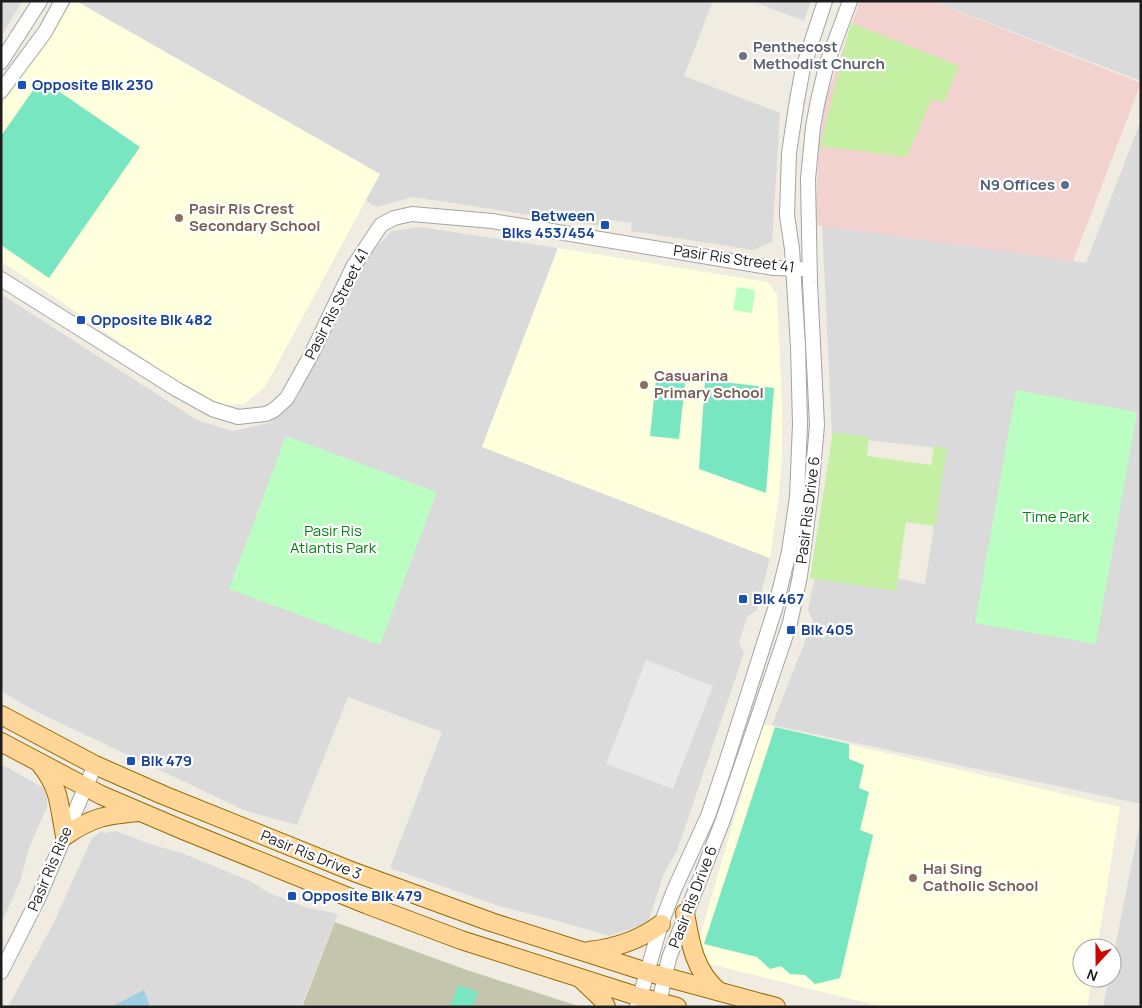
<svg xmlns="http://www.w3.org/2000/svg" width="1142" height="1008" viewBox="0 0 1142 1008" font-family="Manrope,sans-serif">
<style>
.residential{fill:#dbdada}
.commercial{fill:#f2d2cf}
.education{fill:#feffdc}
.construction{fill:#c4c5ad}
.grass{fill:#c5efa3}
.park{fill:#bafec2}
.pitch{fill:#78e6c0}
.parking{fill:#e9e9e9}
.water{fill:#9ed0e1}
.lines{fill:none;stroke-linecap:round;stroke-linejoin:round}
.minor-casing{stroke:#a4a4a4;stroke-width:16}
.major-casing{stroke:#976a00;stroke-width:20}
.minor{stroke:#fff;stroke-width:14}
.major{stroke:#ffd698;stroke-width:18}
.worship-dot{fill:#6b7280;stroke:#fff;stroke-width:2}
.transit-dot{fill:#1a4fb4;stroke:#fff;stroke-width:2}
.service-dot{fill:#5c6f8a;stroke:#fff;stroke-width:2}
.education-dot{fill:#8d6e63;stroke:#fff;stroke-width:2}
.labels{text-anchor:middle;stroke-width:4.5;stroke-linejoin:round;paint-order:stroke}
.worship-label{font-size:15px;font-weight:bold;fill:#5b616d;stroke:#fff;text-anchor:start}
.transit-label{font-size:15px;font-weight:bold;fill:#164399;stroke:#fff;text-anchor:start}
.service-label{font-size:15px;font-weight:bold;fill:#4e5e75;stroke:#fff;text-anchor:end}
.education-label{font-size:15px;font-weight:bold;fill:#785e54;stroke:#fff;text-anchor:start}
.street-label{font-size:15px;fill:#1d1d1d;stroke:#fff}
.park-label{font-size:15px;fill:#018511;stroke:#fff}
</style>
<rect width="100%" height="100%" fill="#f0ece2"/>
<!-- residential -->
<g class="residential">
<path d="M1,1H22L1,37Z"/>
<path d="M80,1H713L684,76L780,113L772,242L753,250L631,231L632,223L603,219L601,226L413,197L376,207L311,168L78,5Z"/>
<path d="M752,1H811L804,21Z"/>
<path d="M933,1H1141V81Z"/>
<path d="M1141,120V804L772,725L813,621L808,610L818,562L925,584L946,449L832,436L822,222L1086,263Z"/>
<path d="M420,227L558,248L482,447L770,558L757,610L747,617L739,642L744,653L677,851L664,873L648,923L609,936L558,921L499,906L390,868L442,732L348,697L297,825L246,811L33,710L1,691V294L197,420L233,431L269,423L296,400L371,252L392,231Z"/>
<path d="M1,764L44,788L47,798V807L29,848L20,882L1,924Z"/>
<path d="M1141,817V1007H1103L1109,978H1112V963Z"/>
<path d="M102,831L104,833L116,831L153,845L182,853L250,881L269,893L305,907L338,914L301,1007H8L54,922L92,838Z"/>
</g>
<!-- commercial -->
<path class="commercial" d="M860,1H932L1141,83L1073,261L815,225L820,115Z"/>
<!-- education -->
<g class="education">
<path d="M73,1H76L380,174L265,387L244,404L226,405L208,402L1,261V106Z"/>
<path d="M558,248L767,282L777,294L782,408V457L778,502L770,558L482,447Z"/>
<path d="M762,724L1120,807L1097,948H1082V978H1092L1087,1007H884L693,960Z"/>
</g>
<!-- construction -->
<path class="construction" d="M335,922L464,969L581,1007H302Z"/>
<!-- grass -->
<g class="grass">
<path d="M851,23L959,66L944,103L932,98L907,157L820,146Z"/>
<path d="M833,432L869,437L867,456L931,465L934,446L947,448L935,526L906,522L896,591L810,578Z"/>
</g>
<!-- park -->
<g class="park">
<path d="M737,287L755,290L752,313L733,310Z"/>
<path d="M1016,390L1137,412L1096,644L975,623Z"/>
<path d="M286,436L437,492L380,645L229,589Z"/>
</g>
<!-- pitch -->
<g class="pitch">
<path d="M41,79L140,147L49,278L1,245V136Z"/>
<path d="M656,380L685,383L679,439L650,436Z"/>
<path d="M705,380L774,388L766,493L699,469Z"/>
<path d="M775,727L849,744V759L864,765L859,788L869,792L860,830L873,835L840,978L815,984L805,975L790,974L781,966L770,969L757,957L704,944Z"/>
<path d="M458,985L478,992L472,1007H450Z"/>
</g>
<!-- parking -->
<path class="parking" d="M646,660L713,686L673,789L606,764Z"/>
<!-- water -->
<path class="water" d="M144,990L150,1007H114L113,1006Z"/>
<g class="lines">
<defs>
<g id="minor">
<path d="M1,62L40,1"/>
<path d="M1,91L45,32L62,1"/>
<path d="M1,279L176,389L212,409L238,417L266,414L274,410L287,398L311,355L353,267L381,225L394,218L412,214L492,221L774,268L801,269"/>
<path d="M1,972L37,901L95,765"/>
<path d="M637,1007L661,924L674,890L708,816L725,766L775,609L789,552L797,497L800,424L798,346L792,249L787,215L789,153L797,100L803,68L825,1"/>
<path d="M658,1007L669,958L723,820L790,623L800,576L811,493L817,425L810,283L808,179L813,127L818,100L827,63L850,1"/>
</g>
<g id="major">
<path d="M1,715L95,765L163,795L354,872L491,922L647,972L776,1007"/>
<path d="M1,742L101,795L183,830L368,905L461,940L640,997L677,1007"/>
<path d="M41,765C61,790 59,807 65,836C92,817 106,815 139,812"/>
<path d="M685,913C690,942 694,970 718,991"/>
<path d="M589,951C616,948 640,940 661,924"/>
<path d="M582,980L602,999L606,1007"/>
</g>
</defs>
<!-- minor casing -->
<use href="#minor" class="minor-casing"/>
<!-- major casing -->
<use href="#major" class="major-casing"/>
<!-- minor -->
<use href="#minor" class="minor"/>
<!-- major -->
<use href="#major" class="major"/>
</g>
<!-- markers -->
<circle class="worship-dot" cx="743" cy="56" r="5"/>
<g class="transit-dot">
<rect x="17" y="80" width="10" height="10" rx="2.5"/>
<rect x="600" y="220" width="10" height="10" rx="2.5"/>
<rect x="76" y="315" width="10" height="10" rx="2.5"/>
<rect x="738" y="594" width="10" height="10" rx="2.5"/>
<rect x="786" y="625" width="10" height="10" rx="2.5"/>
<rect x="126" y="756" width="10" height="10" rx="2.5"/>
<rect x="287" y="891" width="10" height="10" rx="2.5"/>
</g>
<circle class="service-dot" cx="1065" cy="185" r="5"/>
<g class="education-dot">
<circle cx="179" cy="218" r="5"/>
<circle cx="644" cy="385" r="5"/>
<circle cx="913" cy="878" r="5"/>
</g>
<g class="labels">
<!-- worship labels -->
<g class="worship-label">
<text x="753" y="52">Penthecost<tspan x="753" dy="17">Methodist Church</tspan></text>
</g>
<!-- transit labels -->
<g class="transit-label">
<text x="32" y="90">Opposite Blk 230</text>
<text x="595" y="221" text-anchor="end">Between<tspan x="595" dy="17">Blks 453/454</tspan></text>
<text x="91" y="325">Opposite Blk 482</text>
<text x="753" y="604">Blk 467</text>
<text x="801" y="635">Blk 405</text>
<text x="141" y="766">Blk 479</text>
<text x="302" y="901">Opposite Blk 479</text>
</g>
<!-- service labels -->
<g class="service-label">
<text x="1055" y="190">N9 Offices</text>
</g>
<!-- education labels -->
<g class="education-label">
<text x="189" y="214">Pasir Ris Crest<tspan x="189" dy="17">Secondary School</tspan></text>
<text x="654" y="381">Casuarina<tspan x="654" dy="17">Primary School</tspan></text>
<text x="923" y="874">Hai Sing<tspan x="923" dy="17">Catholic School</tspan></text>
</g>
<!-- street labels -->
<g class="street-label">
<text transform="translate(734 259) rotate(8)" y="5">Pasir Ris Street 41</text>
<text transform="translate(337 304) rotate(-63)" y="5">Pasir Ris Street 41</text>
<text transform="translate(808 510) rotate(-83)" y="5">Pasir Ris Drive 6</text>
<text transform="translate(311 855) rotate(22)" y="5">Pasir Ris Drive 3</text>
<text transform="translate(50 869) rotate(-67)" y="5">Pasir Ris Rise</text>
<text transform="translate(693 897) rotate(-69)" y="5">Pasir Ris Drive 6</text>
</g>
<!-- park labels -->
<g class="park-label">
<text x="1056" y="522">Time Park</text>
<text x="333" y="536">Pasir Ris<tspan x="333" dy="17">Atlantis Park</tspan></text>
</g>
</g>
<!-- border -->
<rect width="1142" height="1008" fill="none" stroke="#1d1d1d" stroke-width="5"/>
<!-- north arrow -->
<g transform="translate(1097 963) rotate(201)"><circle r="24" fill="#ffffff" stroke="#a5a5a5"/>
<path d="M0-4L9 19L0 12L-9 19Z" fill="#cb0800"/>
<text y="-8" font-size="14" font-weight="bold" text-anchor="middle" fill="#1d1d1d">N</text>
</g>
</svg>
